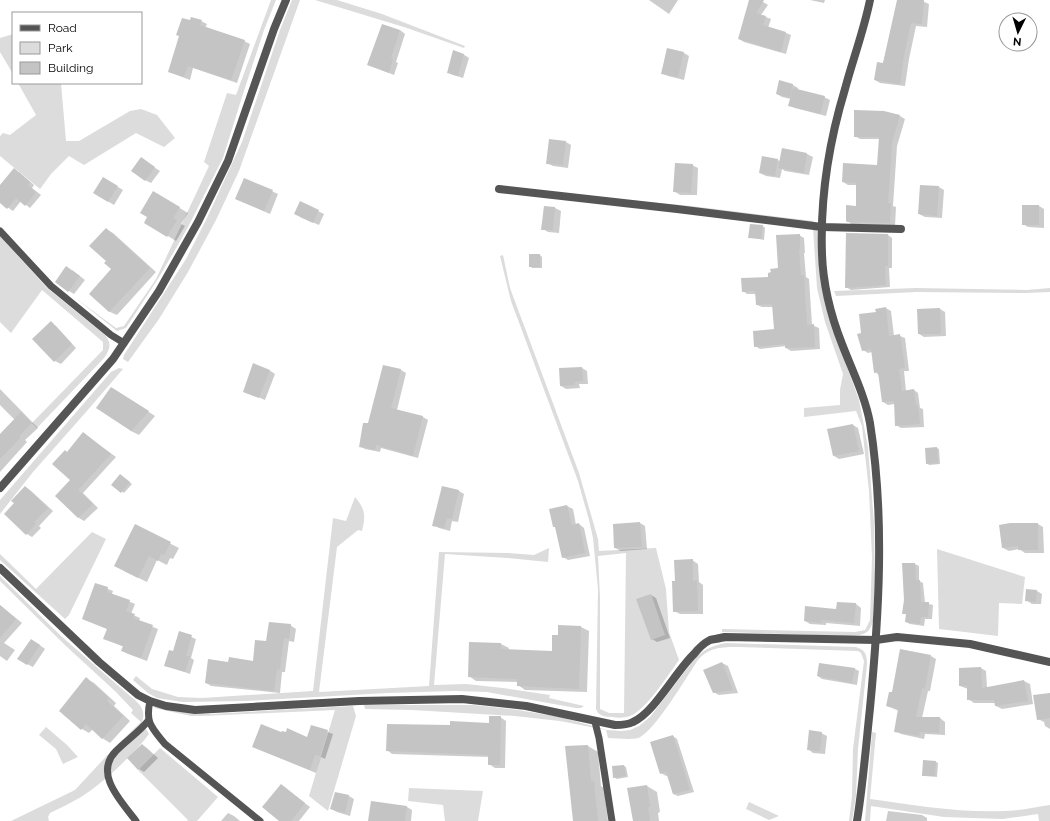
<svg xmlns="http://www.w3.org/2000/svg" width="1050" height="821" viewBox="0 0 1050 821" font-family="Raleway,sans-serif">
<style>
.green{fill:#dcdcdc;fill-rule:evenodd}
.shadow{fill:#0003}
.building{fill:#c4c4c4}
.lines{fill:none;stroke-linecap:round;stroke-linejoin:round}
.service{stroke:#555;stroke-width:7}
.minor{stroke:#555;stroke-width:8}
.tertiary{stroke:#555;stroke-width:8}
</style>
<rect width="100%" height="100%" fill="#fff"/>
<!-- green -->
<g class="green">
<path d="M271,0H276L264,30L242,97L223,158L187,229L161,274L126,328L117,331L74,297L116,328L124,326L156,279L209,166L204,162L227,93L236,95Z"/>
<path d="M292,0H300L239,171L216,220L188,272L159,319L128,362L123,359L124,355L186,259L206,220L242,142L280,30Z"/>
<path d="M315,0H337L382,14L465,46L464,48L407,28Z"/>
<path d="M13,34V74L0,52V38Z"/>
<path d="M18,83H61L66,141H79L130,111L141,109L157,115L175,138L164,147L136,133L84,165L69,156L51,174L40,189L0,156V136L3,133L10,135L36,115Z"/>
<path d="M586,196L691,206L813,221L814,228L818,231L821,281L827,311L859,400L868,447L874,523L875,579L873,620C870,636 861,635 847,636L722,632V629L855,632L865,630L870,620L872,557L869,491L862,426L856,411L804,417V408L840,405V390L843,374L825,322L817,288L813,228Z"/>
<path d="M0,236L47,288L105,335C112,343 110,350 104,358L37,428L32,423L103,350V342L42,290L11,333L0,322Z"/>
<path d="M503,255L510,288L579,473L598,539L599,551L656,548L666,589L669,632L679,660C668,675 647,709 630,716C625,718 618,718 612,717C606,717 602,716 598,713L596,709L598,589L593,538L589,520L578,481L511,301L500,256ZM626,553L624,713H609L600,709V597L598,556Z"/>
<path d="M916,288L1027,290L1050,288V292L1026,293L916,292L836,296L834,291Z"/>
<path d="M119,368L123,369L86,412L33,472L0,514V500L111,372Z"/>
<path d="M355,497C365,509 366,515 362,531L358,530L337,547L319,692L429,686L439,552L508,553L534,555L549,548L548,562L507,558L445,554L434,685L466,684L503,688L550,695L549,698L584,706L581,708H576L487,692L455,691L387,693L245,701L183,702L157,698L148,693L133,680L136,676L152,689L178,697L202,698L313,691L333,518L346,521Z"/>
<path d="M92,532L106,539L69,615L65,619L0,560V554L36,589Z"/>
<path d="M937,549L1025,577L1022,604L999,603L998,636L939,629Z"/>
<path d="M0,576L61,636L137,702C143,708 145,714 142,722L149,734C134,754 102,784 81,797C71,803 60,808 50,813L48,817L49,821H11L75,790L114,748L141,722L131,713L133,710L116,692L66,646L0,581Z"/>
<path d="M726,643L856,647C865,650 867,654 867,664L858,749L856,796L852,821H849L852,796L853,749L864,661L861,653L858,651L738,647C722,647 709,647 698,660C687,676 654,733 638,738C630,740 617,738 608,738L606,730L560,721L515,716L412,710L365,709L364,705H474L518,710L560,717L607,730L622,731L630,730L639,726L650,717L696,657C705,649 714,645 726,643Z"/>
<path d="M353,706L356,716L328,811L309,796L335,710L202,716H191L154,708L155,707L182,712L211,714Z"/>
<path d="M46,727L67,745L78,757L63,764L56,749L39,735Z"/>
<path d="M872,732L876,733L870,799C914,805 959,813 1004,811C1019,811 1035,807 1050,805V821H1039L1038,814L1003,819L944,817L871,806L870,821H865Z"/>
<path d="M160,748L218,797L197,821H187L188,820L138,770Z"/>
<path d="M409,788L483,791L478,821H445L443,805L408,801Z"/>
<path d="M749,802L779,816L769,820L746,809Z"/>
</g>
<!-- shadow -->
<g class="shadow">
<path d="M649,0H678L669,14Z"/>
<path d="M750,0H760L768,5L761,15L771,19L768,28L786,33L791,35L786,54L744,42L739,39Z"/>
<path d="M810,0H825L824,3Z"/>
<path d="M898,0H920L929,4L927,27L916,26L909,59L905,86L880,83L875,80L883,64Z"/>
<path d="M190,21H201L207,24L205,28L244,41L250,44L237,83L193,68L190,80L169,72L180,36Z"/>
<path d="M400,30L405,34L396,62L398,63L394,75L369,65Z"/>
<path d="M667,49L684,53L689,56L684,80L668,76L662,73Z"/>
<path d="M463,54L469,58L463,78L453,75L448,72Z"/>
<path d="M780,82L793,85L798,88V90L824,97L830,100L826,116L795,108L790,105L791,99L782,97L777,94Z"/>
<path d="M900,116L905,119L897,146L893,206L896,207L895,226L853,225L847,221L857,207V185H848L843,182L878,166L880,139H860L855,136Z"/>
<path d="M566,142L571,145L568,168L553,166L547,163Z"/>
<path d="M783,149L807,154L813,157L809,175L785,171L782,169L780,178L766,176L760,173L777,160L780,161Z"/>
<path d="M146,162L160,171L151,183L145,180Z"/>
<path d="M692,165L698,168L697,195H680L674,191Z"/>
<path d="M19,172L34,185L32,188L41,195L30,208L21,201L13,211L0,202V186Z"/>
<path d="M103,178L123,190L114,205L94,193Z"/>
<path d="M245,179L278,194L270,214L236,199Z"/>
<path d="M939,187L944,190L942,218L925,217L919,214Z"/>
<path d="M153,192L188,213L181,224L185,226L176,241L145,222L148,217Z"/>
<path d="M1039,206L1044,209V228L1028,227L1023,224Z"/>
<path d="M544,207L555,208L561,211L559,233L548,232L543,229Z"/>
<path d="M318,211L324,214L319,225L300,217Z"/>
<path d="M763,226L765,228L764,240L749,237Z"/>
<path d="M106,229L113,233L156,272L117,315L110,312L90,294L112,269L107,261Z"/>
<path d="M799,235L804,238L805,253H804L806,277L809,279L812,325L819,328L820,349L791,351L786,348V346L760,349L755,346L775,330L774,307H762L757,305L756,294H747L743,291L769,278L779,269Z"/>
<path d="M888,235L892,238V268H889L890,287L851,290L846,287Z"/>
<path d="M540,255L542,257V268H532L530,266Z"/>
<path d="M72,270L85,280L74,294L69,291Z"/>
<path d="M886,308L891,311L894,336H900L905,338L909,371H904L906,391L914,390L918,393L920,408L923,409L924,427L901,428L896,425L895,404L888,405L883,402L879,375L875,372L872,352L868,353L863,350L862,334L877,313Z"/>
<path d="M940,309L945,312L946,336L924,337L919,334Z"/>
<path d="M51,323L56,326L76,348L61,364L55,361Z"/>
<path d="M384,366L401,370L406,373L397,410L423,417L428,420L418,458L381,448L380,452L365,449L360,446L368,425Z"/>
<path d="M582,368L587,371L588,384H579L580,388L566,389L561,386Z"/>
<path d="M269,370L275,374L265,400L244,391Z"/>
<path d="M0,389L38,428L25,440L27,442L0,472V436L15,420L0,405Z"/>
<path d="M118,392L155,416L139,435L131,431Z"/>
<path d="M853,425L858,428L864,454L839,459L834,456Z"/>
<path d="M83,433L116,457L83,493L98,508L84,521L79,518L57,496L71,480L67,453Z"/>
<path d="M937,448L939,449L940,464L929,465L927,463Z"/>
<path d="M123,477L132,484L124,493L113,485Z"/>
<path d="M25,487L30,490L53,511L39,526L41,528L32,537L27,534L15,503Z"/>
<path d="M443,487L459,491L464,494L458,522L452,521L450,531L439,528L434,525Z"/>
<path d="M567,506L573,509L576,525L579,524L584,528L590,556L568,560L563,557L557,528L554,526Z"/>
<path d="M640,523L645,526L647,549L621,551L615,548Z"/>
<path d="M1038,524L1043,527L1044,553H1025L1019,549L1009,551L1003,548Z"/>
<path d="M135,526L179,548L173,559L170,558L167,565L157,560L147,582L124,571Z"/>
<path d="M692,560L698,564L699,582L703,585V614H680L674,611L676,582Z"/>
<path d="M915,564L919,566V581L923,583L925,603L933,605L932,619H925L924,626L910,624L906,622L907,615L904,613Z"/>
<path d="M96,584L113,591L112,594L135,604L131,614L140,618L139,621L158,629L147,661L128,654L123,651L124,647L105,639L108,629L83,619Z"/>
<path d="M1037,591L1042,594L1041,604H1032L1026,600Z"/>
<path d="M651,595L656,598L670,638L657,642L652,639Z"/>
<path d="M838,603L856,604L861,608L860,626L826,623V625L810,624L805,621L837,610Z"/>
<path d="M0,605L22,623L4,643L15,650L7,661L0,656Z"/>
<path d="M290,625L296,629L294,642L289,641L285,672H282L280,693L211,686L206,683L229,663L254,662L267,642Z"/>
<path d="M559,626L581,627L589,631L587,692L525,690L518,685V682L476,681L469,676L470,643L501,644L509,648L508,650L553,652L559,636Z"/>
<path d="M179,632L196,639L191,658L194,660L190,674L165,665L174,652Z"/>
<path d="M37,643L45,649L33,667L27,664Z"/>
<path d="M931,656L936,659L930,691H928L922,718H940L945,722V735L925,734L924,739L901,734L896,731L899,711L887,706L893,694Z"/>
<path d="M722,663L728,666L738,693L719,695L713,692Z"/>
<path d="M820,664L855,669L859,671L857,685L822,679L818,676Z"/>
<path d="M981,668L986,671L987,688L1024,681L1030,684L1033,704L1002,709L996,706V703H974L968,699V689L960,686Z"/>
<path d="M87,679L94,683L116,703L114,706L130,721L110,743L102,738L93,729L89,733L82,729Z"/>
<path d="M1050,694V729L1045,726L1044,722L1038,719Z"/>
<path d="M500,717L506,721L505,768H495L489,764V757L392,754L387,750L451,726L490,724Z"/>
<path d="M312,726L333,734L325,759L321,757L316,773L253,747L282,733L308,738Z"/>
<path d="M821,733L827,736L825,754L813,753L808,749Z"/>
<path d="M673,736L677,739L694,792L678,796L673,794L668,775L666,776L661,773Z"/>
<path d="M142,745L147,748L158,758L144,772L139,769Z"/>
<path d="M588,746L598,752L601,786L604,788L608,821H574Z"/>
<path d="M936,762L938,763L937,777L925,776L923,775Z"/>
<path d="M624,766L626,767L628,777L617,779L614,777Z"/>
<path d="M647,786L657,792L660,812L658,813L659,821H634Z"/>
<path d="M286,789L310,807L299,821H281Z"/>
<path d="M336,793L349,796L354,799L350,816L337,812L331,809Z"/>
<path d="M407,807L412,810L411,821H369Z"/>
<path d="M888,811L922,815L927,818V821H886Z"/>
<path d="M228,813L234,816L240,821H221Z"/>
</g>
<!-- building -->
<g class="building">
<path d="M749,0H764L756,13L766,16L763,25L786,32L781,52L738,39Z"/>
<path d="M897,0H924L922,24L911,23L904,56L900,84L874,80L877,62L883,63Z"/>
<path d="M191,17L202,20L200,25L245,40L231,80L188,66L184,77L168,72L179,36L176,35L182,18L190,20Z"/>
<path d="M382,24L400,30L391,58L393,59L389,73L367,65Z"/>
<path d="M667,48L684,52L678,77L661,74Z"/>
<path d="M453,50L464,54L458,76L447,73Z"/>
<path d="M779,80L793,84L790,98L776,94Z"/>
<path d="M793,88L825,96L820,114L788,106Z"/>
<path d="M854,110L884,111L900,115L892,143L888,203H891L890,223L847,222L846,221V205L856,206V183L842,182L843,163L877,165L879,137H854Z"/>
<path d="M549,139L566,141L563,165L546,164Z"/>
<path d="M782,148L807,153L804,173L778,168Z"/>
<path d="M762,156L778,159L775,176L759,173Z"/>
<path d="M141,157L155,167L145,181L131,171Z"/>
<path d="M675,163L693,164L691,193L673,192Z"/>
<path d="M14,168L30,182L28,185L36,192L25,206L16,198L7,209L0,203V185Z"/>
<path d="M103,177L118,186L108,202L93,193Z"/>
<path d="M244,178L273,190L264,211L235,199Z"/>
<path d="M920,185L939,186L937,216L918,214Z"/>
<path d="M153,191L180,207L173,218L177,220L167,237L144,223L147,217L140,213Z"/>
<path d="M300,201L319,210L313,223L294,214Z"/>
<rect x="1022" y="205" width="17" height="20"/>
<path d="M544,206L555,207L553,230H541Z"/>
<path d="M750,224L763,225L761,239L748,238Z"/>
<path d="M106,228L150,268L109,312L89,294L111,269L104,263L106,261L89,246Z"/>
<path d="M846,233L888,234V266H885L886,285L845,288Z"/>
<path d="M800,234V250H799L801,275H804L807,325L814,324L815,347L785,348V344L754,347L753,331L774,329L772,304L756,305L755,291L742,292L741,278L768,277V273L771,272L770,269L778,268L776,235Z"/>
<rect x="529" y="254" width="11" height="13"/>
<path d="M66,266L80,276L68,292L55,282Z"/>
<path d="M886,307L889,336L900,334L905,368L899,369L902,391L914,389L916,405H918L920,424L895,426L894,401L882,402L878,372L874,373L871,349L862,351L857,334L861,333L859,314L876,312L875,309Z"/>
<path d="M940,308L941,334H918L917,309Z"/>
<path d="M51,321L72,344L54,362L32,339Z"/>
<path d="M253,363L270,370L259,398L243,392Z"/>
<path d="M383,365L401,369L391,408L423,416L413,456L376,445L375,450L359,447L363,423H368Z"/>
<path d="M582,367L583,381L574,382L575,385L560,386L559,368Z"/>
<path d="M111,387L149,411L131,431L96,408Z"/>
<path d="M21,412L32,423L19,436L21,437L0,459V434Z"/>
<path d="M853,424L859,451L833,456L827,429Z"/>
<path d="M83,432L111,454L78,490L93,504L78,518L55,496L70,480L52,464L65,450L67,452Z"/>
<path d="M937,447L938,463L926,464L925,448Z"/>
<path d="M120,474L130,482L121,493L111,485Z"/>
<path d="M25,486L48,508L34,522L36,524L26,535L4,514L14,503L11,501Z"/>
<path d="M442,486L459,490L452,519L447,518L444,528L432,526Z"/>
<path d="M567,505L572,525L579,523L585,553L562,558L555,527H553L549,509Z"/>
<path d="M640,522L642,547L614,548L613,524Z"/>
<path d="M1010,523H1038V550H1018V546L1002,548L999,525Z"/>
<path d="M135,524L171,542L164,555L161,554L158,561L149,556L138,578L114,566Z"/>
<path d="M693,559V581L697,580L698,611L673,612L672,581H675L674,560Z"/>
<path d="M902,563H915L916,580H920L921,602H929L928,617H921L920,624L905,622L906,614H902L904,600Z"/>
<path d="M95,583L108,587L107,592L130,600L126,611L135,614L133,618L153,625L141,658L121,651L123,646L103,639L107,629L82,619Z"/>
<path d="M1026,589L1037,590L1036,602L1025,601Z"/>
<path d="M651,594L665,635L651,640L636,599Z"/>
<path d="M837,602L856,603L854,623L821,620V623L804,621L805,606L836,609Z"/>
<path d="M0,605L16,619L0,638Z"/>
<path d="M269,622L291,624L289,639L284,638L280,670L277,669L274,691L205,683L208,659L228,662L229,657L253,661L255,640L266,641Z"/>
<path d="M558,625L581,626L579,689L517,686V679L468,677L469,642L501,643V649L552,651V635H558Z"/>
<path d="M179,631L192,635L186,656H190L185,672L164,666L169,650L173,651Z"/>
<path d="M31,639L40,645L27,665L17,659Z"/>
<path d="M900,649L931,655L925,689L922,688L916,717H940L939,733L920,732L919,736L894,732L898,709L886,706L889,692H892Z"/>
<path d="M722,662L733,690L713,693L703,670Z"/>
<path d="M819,663L855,668L852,683L817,676Z"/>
<path d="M981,667L982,688L1024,680L1028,701L995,706L994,700H967V686H959V668Z"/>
<path d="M86,677L109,698L107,701L123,716L102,739L86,724L81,730L59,711Z"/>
<path d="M1050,693V718L1037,720L1033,695Z"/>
<path d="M489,716H501L500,765H488V755L386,751L387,724L450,725V721L489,723Z"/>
<path d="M261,724L281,732L282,731L286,732L287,728L307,737L311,725L328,730L320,756L315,755L310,770L252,747Z"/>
<path d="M809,730L822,732L820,751L807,750Z"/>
<path d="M673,735L690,790L673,794L666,772L660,774L650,742Z"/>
<path d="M142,744L153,755L138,770L127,758Z"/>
<path d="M588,745L591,781H594L598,821H573L565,746Z"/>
<path d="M923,760L936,761L935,776H922Z"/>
<path d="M624,765L626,776L613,778L612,766Z"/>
<path d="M281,784L305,803L291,821H279L262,807Z"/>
<path d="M647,785L650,807H648L650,821H633L627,788Z"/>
<path d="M335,792L349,795L345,813L330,809Z"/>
<path d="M371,801L407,806L405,821H368Z"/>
</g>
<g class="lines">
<!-- service -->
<g class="service">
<path d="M0,231L51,286L111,335L124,343"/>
<path d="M150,701C145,723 152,728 165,744L260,821"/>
<path d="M595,722L599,738L612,821"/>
<path d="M136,821C122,802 93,774 116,751C127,740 139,732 148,721"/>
</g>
<!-- minor -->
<g class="minor">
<path d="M499,189L677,209L822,227L901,229"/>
<path d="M0,568L99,662L138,695L150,701L166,706L195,710L359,701L462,699L526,706L615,725C621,725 627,725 633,722C654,713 676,671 694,654C698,649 704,643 710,640C715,639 721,638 725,637L876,640L897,637L970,644L1050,662"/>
<path d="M857,821C863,784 866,746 870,708C879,614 885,518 870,423C865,396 852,370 842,344C831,316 823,285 822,254C820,198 829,142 845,89C853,59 864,30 870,0"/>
</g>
<!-- tertiary -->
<path class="tertiary" d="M0,488L113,359L159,291L198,222L228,161L274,29L286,0"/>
</g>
<!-- legend -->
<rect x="12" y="12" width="130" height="72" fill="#ffffff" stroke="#999999"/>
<rect x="20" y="25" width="20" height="6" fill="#555555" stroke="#999999"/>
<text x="48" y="32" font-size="12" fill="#000000">Road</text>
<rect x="20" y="42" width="20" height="12" fill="#dcdcdc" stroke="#999999"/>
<text x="48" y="52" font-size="12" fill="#000000">Park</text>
<rect x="20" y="62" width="20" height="12" fill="#c4c4c4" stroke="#999999"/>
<text x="48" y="72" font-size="12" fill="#000000">Building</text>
<!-- north arrow -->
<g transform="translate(1018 32) rotate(185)"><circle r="19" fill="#ffffff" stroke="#999999"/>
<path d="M0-3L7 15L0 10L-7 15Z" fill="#000000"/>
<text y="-6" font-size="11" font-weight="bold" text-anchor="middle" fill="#000000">N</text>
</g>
</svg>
